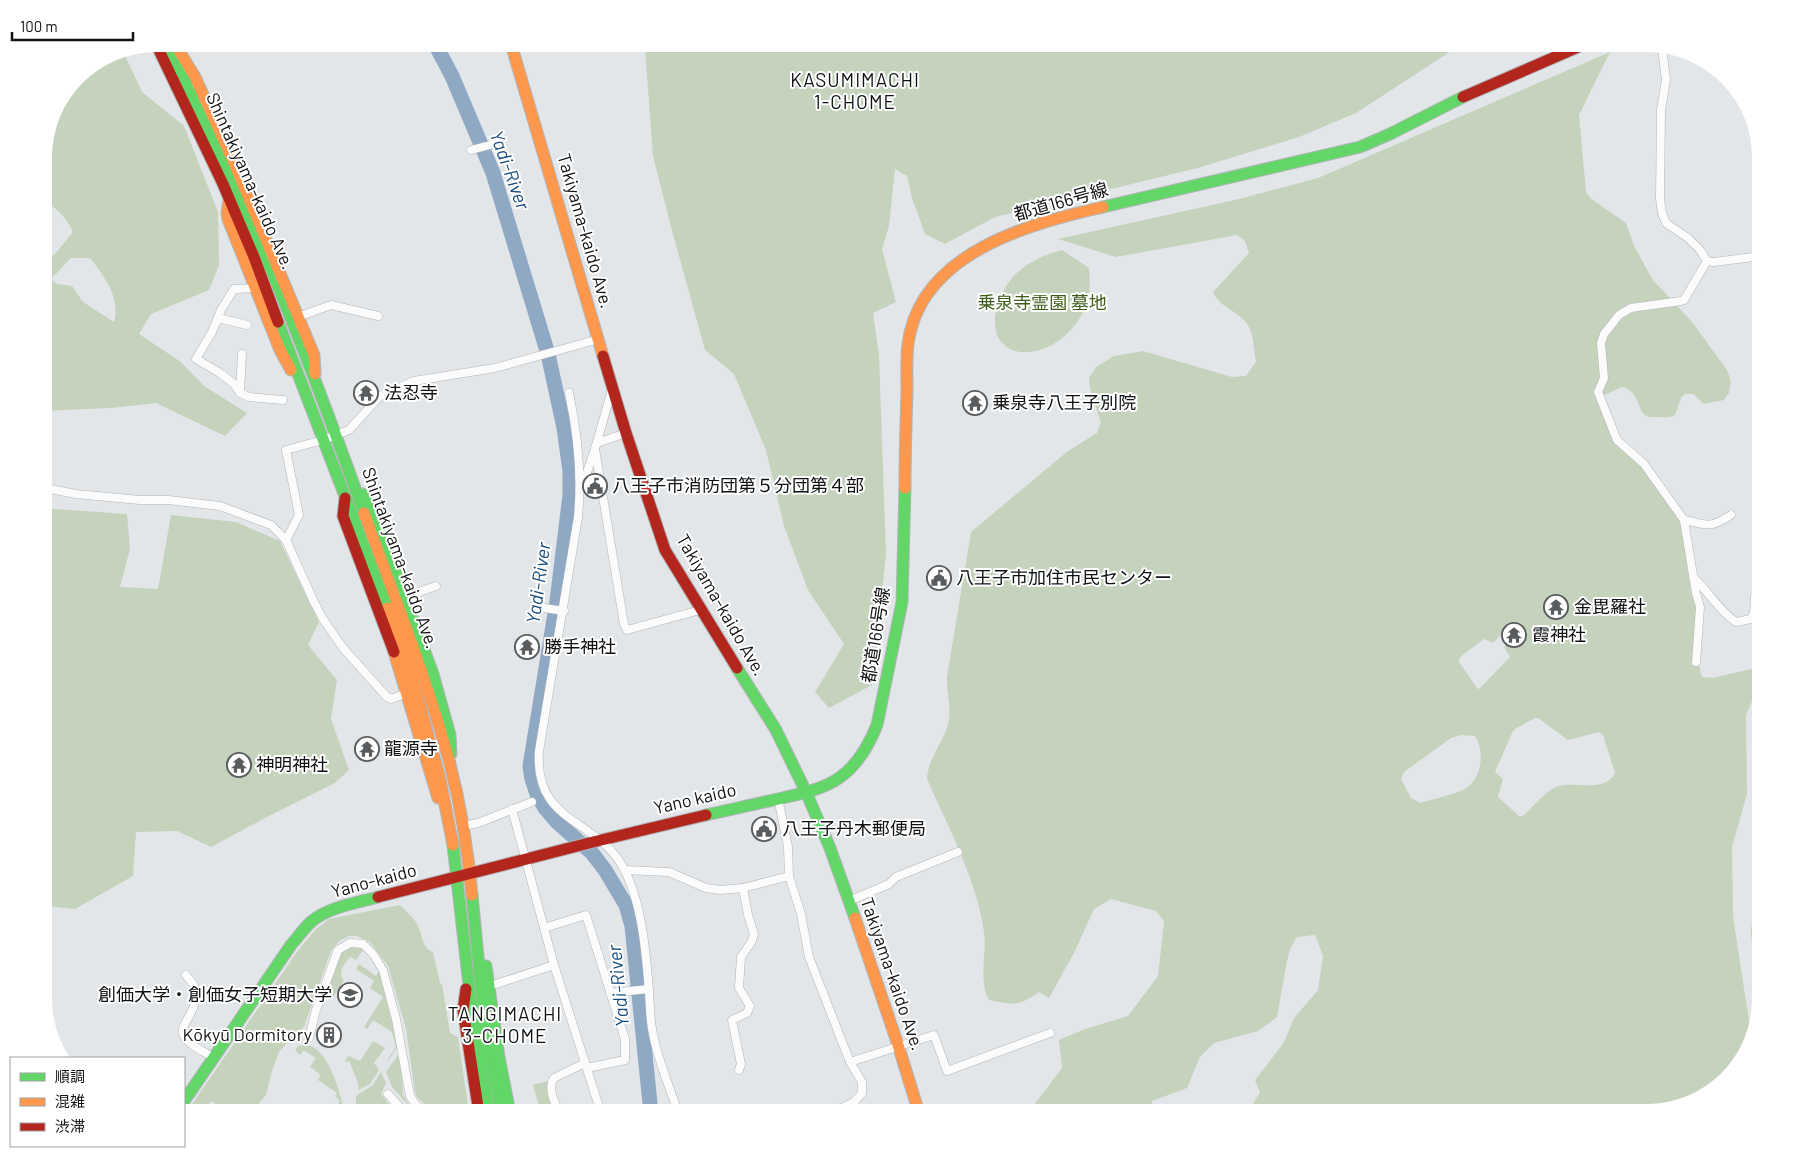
<svg xmlns="http://www.w3.org/2000/svg" width="1805" height="1157" viewBox="0 0 1805 1157" font-family="Barlow,'Noto Sans JP',sans-serif">
<style>
.green{fill:#c5d3bd;fill-rule:evenodd}
.lines{fill:none;stroke-linecap:round;stroke-linejoin:round}
.canal{stroke:#8fa8c4;stroke-width:9}
.river{stroke:#8fa8c4;stroke-width:15}
.street-casing{stroke:#b2b5b7;stroke-width:9}
.fast-casing{stroke:#b2b5b7;stroke-width:13}
.slow-casing{stroke:#b2b5b7;stroke-width:13}
.jam-casing{stroke:#b2b5b7;stroke-width:13}
.street{stroke:#fbfbfc;stroke-width:8}
.fast{stroke:#63d668;stroke-width:11}
.slow{stroke:#ff974d;stroke-width:11}
.jam{stroke:#b3261e;stroke-width:11}
.labels{text-anchor:middle;stroke-width:4;stroke-linejoin:round;paint-order:stroke}
.street-label{font-size:18px;fill:#0f1113;stroke:#fff}
.park-label{font-size:18px;fill:#3f5d1b;stroke:#fff}
.poi-label{font-size:18px;fill:#0f1113;stroke:#fff;text-anchor:start}
.neighbourhood-label{font-size:19px;letter-spacing:1px;fill:#0f1113;stroke:#fff}
.water-label{font-size:19px;font-style:italic;fill:#194d7f;stroke:#fff}
</style>
<rect width="100%" height="100%" fill="#e2e6e9"/>
<!-- green -->
<g class="green">
<path d="M647,44H1462L1356,113L1299,137L1198,168L995,217L945,244L925,234L912,198L907,176L895,169L889,226L882,249L896,302L873,313L879,355L886,554L872,685L829,708L815,692L844,644L808,590L784,526L766,450L734,374L705,350L671,227L653,156L645,48Z"/>
<path d="M1486,44H1533L1519,50Z"/>
<path d="M123,51L142,92L184,126L218,212L219,265L209,290L151,314L139,334L181,362L204,386L247,413L225,436L156,403L111,408L44,411V259L55,254L73,232C67,218 56,208 44,200V151L53,114L77,77L114,52ZM71,258H90C104,276 121,298 114,322L83,302L72,286L57,284L51,279Z"/>
<path d="M1610,52L1579,115L1586,192L1590,198L1626,223L1634,246L1653,280L1692,322L1727,370L1731,381L1729,393L1724,400L1704,404L1693,394H1685L1681,398L1675,415C1669,418 1666,418 1659,417C1656,417 1650,418 1647,416C1636,411 1641,392 1622,387L1600,397L1614,438L1641,465L1680,517L1698,607L1695,660L1699,665L1702,677L1713,678L1751,669L1758,676L1757,690L1746,715L1747,794L1732,847L1733,916L1751,1034L1742,1062L1704,1098L1648,1113H1248L1260,1092L1255,1080L1283,1044L1294,1018L1318,990L1323,956L1315,935L1297,937L1290,949L1287,961L1277,1017L1258,1031L1214,1043L1200,1057L1187,1088L1152,1101L1151,1113H1028L1062,1068L1059,1040L1085,1029L1128,1016L1158,976L1164,921L1156,911L1111,899L1094,909L1075,951L1049,998L1039,992C1018,1007 1013,1005 989,1000C978,978 987,956 984,932C977,880 948,827 927,779C928,758 943,743 948,724C952,708 946,692 947,676L971,532L1068,451L1097,433L1101,422L1091,393L1089,378L1096,367L1114,356L1143,351L1232,377L1246,376L1256,362C1254,352 1254,336 1249,327C1241,311 1220,309 1213,292L1249,253L1245,241L1237,235L1116,257L1058,239L1235,200L1318,178ZM1513,625C1518,625 1520,627 1524,632L1522,637C1516,641 1509,642 1504,647L1510,657L1479,689L1477,688L1459,662L1460,657L1484,639L1493,643L1506,629ZM1535,718H1538L1568,740L1599,732L1603,735L1615,773C1604,794 1575,780 1556,787C1544,793 1533,807 1523,816H1519L1498,797L1503,779L1495,772L1512,733L1515,729ZM1461,735L1475,736C1485,751 1482,779 1465,789C1453,795 1433,799 1420,803L1411,798L1401,779L1404,772L1451,738Z"/>
<path d="M1062,250L1089,268C1090,280 1091,294 1086,305C1077,330 1053,351 1027,352C1023,352 1018,352 1015,351C980,339 997,290 1018,272C1032,260 1044,255 1062,250Z"/>
<path d="M44,504L54,509L127,514L130,549L120,587L158,589L171,515L236,522L280,541L319,622L308,645L337,680L331,719L349,770L335,783L265,818L211,847L177,831L136,832L133,876L75,909L44,906Z"/>
<path d="M1761,830V1000L1758,1009L1751,932Z"/>
<path d="M400,905C406,911 413,917 417,924C423,934 421,948 433,952L440,983L442,984L450,1033L458,1037L469,1113H433L417,1097L415,1092L406,1029L388,966L370,942L357,936H349L339,941L331,951L304,1027L291,1039L279,1052L272,1071L266,1095L251,1113H243L234,1108H220L212,1101L201,1113H186L299,949L316,929L329,919Z"/>
<path d="M352,946L364,949L356,960L350,957C345,964 337,972 344,980L334,996L324,999L338,955Z"/>
<path d="M359,964L376,976L379,971L398,1046L389,1060L388,1059L396,1047L392,1032L373,1020L367,1029L364,1027L383,997L370,988L374,981L356,969Z"/>
<path d="M373,1041L385,1048L374,1063L379,1070L370,1084L359,1090L357,1080L349,1061L345,1062V1061L348,1056L360,1061Z"/>
<path d="M298,1046C303,1045 308,1045 313,1047C330,1056 342,1096 344,1113H332L340,1101L335,1096L337,1093L318,1080L321,1075L310,1067L316,1058L303,1050L300,1055L295,1050Z"/>
<path d="M400,1052L403,1094L407,1102L417,1113L413,1111L392,1087L386,1072Z"/>
<path d="M381,1072L386,1083L381,1094L396,1113H356V1096L373,1085Z"/>
<path d="M548,1081L557,1113H541L533,1085Z"/>
</g>
<g class="lines">
<!-- canal -->
<g class="canal">
<path d="M1761,716L1757,728L1761,738"/>
<path d="M1761,765V768"/>
</g>
<!-- river -->
<path class="river" d="M435,44L452,76L493,173L548,354L564,428L570,471V495L557,601L530,766L532,779L537,794L545,808L558,823L592,853L605,870L626,905L632,926L651,1113"/>
<defs>
<g id="street">
<path d="M1662,48L1666,80L1661,110L1660,199L1662,213L1666,223L1688,238L1700,250L1707,261L1714,262L1761,256"/>
<path d="M471,150L494,144"/>
<path d="M298,317L331,305L378,316"/>
<path d="M218,318L247,325"/>
<path d="M242,354L240,393L249,397L283,400"/>
<path d="M240,393L234,384L220,373L196,359L212,332L221,310L234,289L256,288"/>
<path d="M569,393C578,435 582,475 578,517L539,751C534,824 595,817 623,867C642,902 646,953 649,992C650,1006 650,1021 653,1034C658,1061 670,1087 678,1113"/>
<path d="M597,443L626,433"/>
<path d="M595,449L624,624L627,630L700,610"/>
<path d="M583,484L595,449L611,393"/>
<path d="M44,487L55,490L76,494L140,500H168L220,506L271,525L286,540L314,602L323,619L343,648L386,696L391,699L407,693"/>
<path d="M1684,520C1709,525 1709,529 1731,515"/>
<path d="M286,540L299,515L286,450L323,440L349,430L380,396L414,381L495,368L599,339"/>
<path d="M1694,578C1709,592 1719,611 1736,622L1751,619L1754,613L1755,596"/>
<path d="M405,597L436,586"/>
<path d="M544,608L564,611"/>
<path d="M1696,662L1700,607L1696,593L1684,520L1644,464L1617,440L1598,392L1604,378L1601,343L1604,334L1619,315L1631,308L1681,301L1684,300L1707,261"/>
<path d="M778,798L788,847L789,876L801,914L809,957L850,1062L862,1082V1093L854,1102L831,1113"/>
<path d="M512,809L554,965L601,1113"/>
<path d="M463,826L478,823L532,802"/>
<path d="M625,870L669,872L706,888L720,890L743,888L789,876"/>
<path d="M849,901L889,884L896,877L958,852"/>
<path d="M544,928L586,915L625,1039V1060L587,1068"/>
<path d="M186,975C189,979 194,984 195,988C201,1010 177,1025 184,1036C190,1046 203,1051 213,1057"/>
<path d="M490,986L554,965"/>
<path d="M610,993L649,989"/>
<path d="M309,1038L316,1010L338,950L350,943L363,944L373,954L383,970L396,1019L410,1096L416,1105L425,1113"/>
<path d="M850,1062L934,1035L947,1071L1050,1033"/>
<path d="M739,1070L741,1064L732,1020L747,1013L750,1006L739,988L741,957L752,941L754,934L748,915L743,888"/>
<path d="M388,1094L405,1113"/>
<path d="M854,1102L858,1113"/>
<path d="M559,1113C555,1102 547,1089 554,1078L585,1063"/>
</g>
<g id="fast">
<path d="M167,44C187,86 209,128 228,171C279,282 323,398 364,513"/>
<path d="M1103,207L1360,147L1390,134L1463,97"/>
<path d="M278,322L388,608"/>
<path d="M363,494L373,511L433,674L450,735L451,754"/>
<path d="M737,668L776,730L806,792L830,848L855,918"/>
<path d="M706,815C730,810 754,804 778,799C798,794 822,790 839,778C858,765 869,745 877,725L902,602L905,488"/>
<path d="M453,845L471,1003L489,1113"/>
<path d="M472,895L484,1018L501,1113"/>
<path d="M486,966L499,1057L510,1113"/>
<path d="M184,1101L291,945C298,937 304,928 312,921C329,907 356,903 378,897"/>
</g>
<g id="slow">
<path d="M175,44L195,77L234,163L314,355L315,374"/>
<path d="M511,44L603,356"/>
<path d="M229,200L227,213L228,219L280,350L291,370"/>
<path d="M905,488C905,455 906,423 907,390C907,375 906,359 908,344C920,253 1028,224 1103,207"/>
<path d="M364,513C394,596 427,679 450,764C461,807 468,851 472,895"/>
<path d="M388,608L412,677L440,779L453,845"/>
<path d="M394,652L438,798"/>
<path d="M855,918L899,1048L919,1113"/>
</g>
<g id="jam">
<path d="M156,44L223,184L254,257L278,322"/>
<path d="M1463,97L1585,44"/>
<path d="M603,356L626,433L665,550L737,668"/>
<path d="M345,498L343,516L394,652"/>
<path d="M378,897L593,842L706,815"/>
<path d="M466,989L463,1010L479,1113"/>
</g>
</defs>
<!-- street casing -->
<use href="#street" class="street-casing"/>
<!-- fast casing -->
<use href="#fast" class="fast-casing"/>
<!-- slow casing -->
<use href="#slow" class="slow-casing"/>
<!-- jam casing -->
<use href="#jam" class="jam-casing"/>
<!-- street -->
<use href="#street" class="street"/>
<!-- fast -->
<use href="#fast" class="fast"/>
<!-- slow -->
<use href="#slow" class="slow"/>
<!-- jam -->
<use href="#jam" class="jam"/>
</g>
<!-- icons -->
<defs>
<symbol id="temple-ring" viewBox="-11 -11 22 22"><circle r="9.5" fill="#fff" stroke="#595c5e" stroke-width="1.5"/><path d="M0-6L5-2H3V0L6.5 2.5H4V6H1.5V3h-3V6H-4V2.5H-6.5L-3 0V-2H-5Z" fill="#595c5e"/></symbol>
<symbol id="civic-ring" viewBox="-11 -11 22 22"><circle r="9.5" fill="#fff" stroke="#595c5e" stroke-width="1.5"/><path d="M-.6-6.5H3V-4.5H.6V-3L4-1V1h2V6H-6V1h2V-1L-.6-3ZM-1.2 2.5V6h2.4V2.5Z" fill="#595c5e"/></symbol>
<symbol id="university-ring" viewBox="-11 -11 22 22"><circle r="9.5" fill="#fff" stroke="#595c5e" stroke-width="1.5"/><path d="M0-5L7-2L0 1L-7-2ZM-4 1L0 2.5L4 1V4Q0 6-4 4Z" fill="#595c5e"/></symbol>
<symbol id="building-ring" viewBox="-11 -11 22 22"><circle r="9.5" fill="#fff" stroke="#595c5e" stroke-width="1.5"/><path d="M-4-6H4V6H1V3H-1V6H-4ZM-2.5-4.3h1.7v1.8h-1.7ZM.8-4.3h1.7v1.8H.8ZM-2.5-1h1.7V.8h-1.7ZM.8-1h1.7V.8H.8Z" fill="#595c5e"/></symbol>
</defs>
<g fill-rule="evenodd">
<use href="#temple-ring" x="352" y="379" width="28" height="28"/>
<use href="#temple-ring" x="961" y="389" width="28" height="28"/>
<use href="#civic-ring" x="581" y="472" width="28" height="28"/>
<use href="#civic-ring" x="925" y="564" width="28" height="28"/>
<use href="#temple-ring" x="1542" y="593" width="28" height="28"/>
<use href="#temple-ring" x="1500" y="621" width="28" height="28"/>
<use href="#temple-ring" x="513" y="633" width="28" height="28"/>
<use href="#temple-ring" x="353" y="735" width="28" height="28"/>
<use href="#temple-ring" x="225" y="751" width="28" height="28"/>
<use href="#civic-ring" x="750" y="815" width="28" height="28"/>
<use href="#university-ring" x="336" y="981" width="28" height="28"/>
<use href="#building-ring" x="315" y="1021" width="28" height="28"/>
</g>
<g class="labels">
<!-- street labels -->
<g class="street-label">
<text transform="translate(250 181) rotate(66)" y="6">Shintakiyama-kaido Ave.</text>
<text transform="translate(1061 202) rotate(-16)" y="6">都道166号線</text>
<text transform="translate(585 231) rotate(74)" y="6">Takiyama-kaido Ave.</text>
<text transform="translate(400 558) rotate(70)" y="6">Shintakiyama-kaido Ave.</text>
<text transform="translate(721 605) rotate(60)" y="6">Takiyama-kaido Ave.</text>
<text transform="translate(876 635) rotate(-81)" y="6">都道166号線</text>
<text transform="translate(695 799) rotate(-13)" y="6">Yano kaido</text>
<text transform="translate(374 881) rotate(-15)" y="6">Yano-kaido</text>
<text transform="translate(892 974) rotate(71)" y="6">Takiyama-kaido Ave.</text>
</g>
<!-- park labels -->
<g class="park-label">
<text x="1042" y="309">乗泉寺霊園 墓地</text>
</g>
<!-- poi labels -->
<g class="poi-label">
<text x="384" y="399">法忍寺</text>
<text x="992" y="409">乗泉寺八王子別院</text>
<text x="612" y="492">八王子市消防団第５分団第４部</text>
<text x="956" y="584">八王子市加住市民センター</text>
<text x="1574" y="613">金毘羅社</text>
<text x="1532" y="641">霞神社</text>
<text x="544" y="653">勝手神社</text>
<text x="384" y="755">龍源寺</text>
<text x="256" y="771">神明神社</text>
<text x="782" y="835">八王子丹木郵便局</text>
<text x="332" y="1001" text-anchor="end">創価大学・創価女子短期大学</text>
<text x="312" y="1041" text-anchor="end">Kōkyū Dormitory</text>
</g>
<!-- neighbourhood labels -->
<g class="neighbourhood-label">
<text x="855" y="87">KASUMIMACHI<tspan x="855" dy="22">1-CHOME</tspan></text>
<text x="505" y="1021">TANGIMACHI<tspan x="505" dy="22">3-CHOME</tspan></text>
</g>
<!-- water labels -->
<g class="water-label">
<text transform="translate(510 170) rotate(70)" y="7">Yadi-River</text>
<text transform="translate(538 583) rotate(-82)" y="7">Yadi-River</text>
<text transform="translate(618 986) rotate(-96)" y="7">Yadi-River</text>
</g>
</g>
<!-- crop -->
<path d="M0 0H1805V1157H0ZM157 52H1647A105 105 0 0 1 1752 157V999A105 105 0 0 1 1647 1104H157A105 105 0 0 1 52 999V157A105 105 0 0 1 157 52Z" fill="#fff" fill-rule="evenodd"/>
<!-- legend -->
<rect x="10" y="1057" width="175" height="90" fill="#ffffff" stroke="#9fa0a1"/>
<rect x="20" y="1073" width="25" height="8" fill="#63d668" stroke="#9fa0a1"/>
<text x="55" y="1082" font-size="15" fill="#0f1113">順調</text>
<rect x="20" y="1098" width="25" height="8" fill="#ff974d" stroke="#9fa0a1"/>
<text x="55" y="1107" font-size="15" fill="#0f1113">混雑</text>
<rect x="20" y="1123" width="25" height="8" fill="#b3261e" stroke="#9fa0a1"/>
<text x="55" y="1132" font-size="15" fill="#0f1113">渋滞</text>
<!-- scale -->
<path d="M12 32v8h121v-8" fill="none" stroke="#0f1113" stroke-width="2.5"/>
<text x="20" y="32" font-size="15" fill="#0f1113" stroke="#ffffff" stroke-width="4" paint-order="stroke">100 m</text>
</svg>
